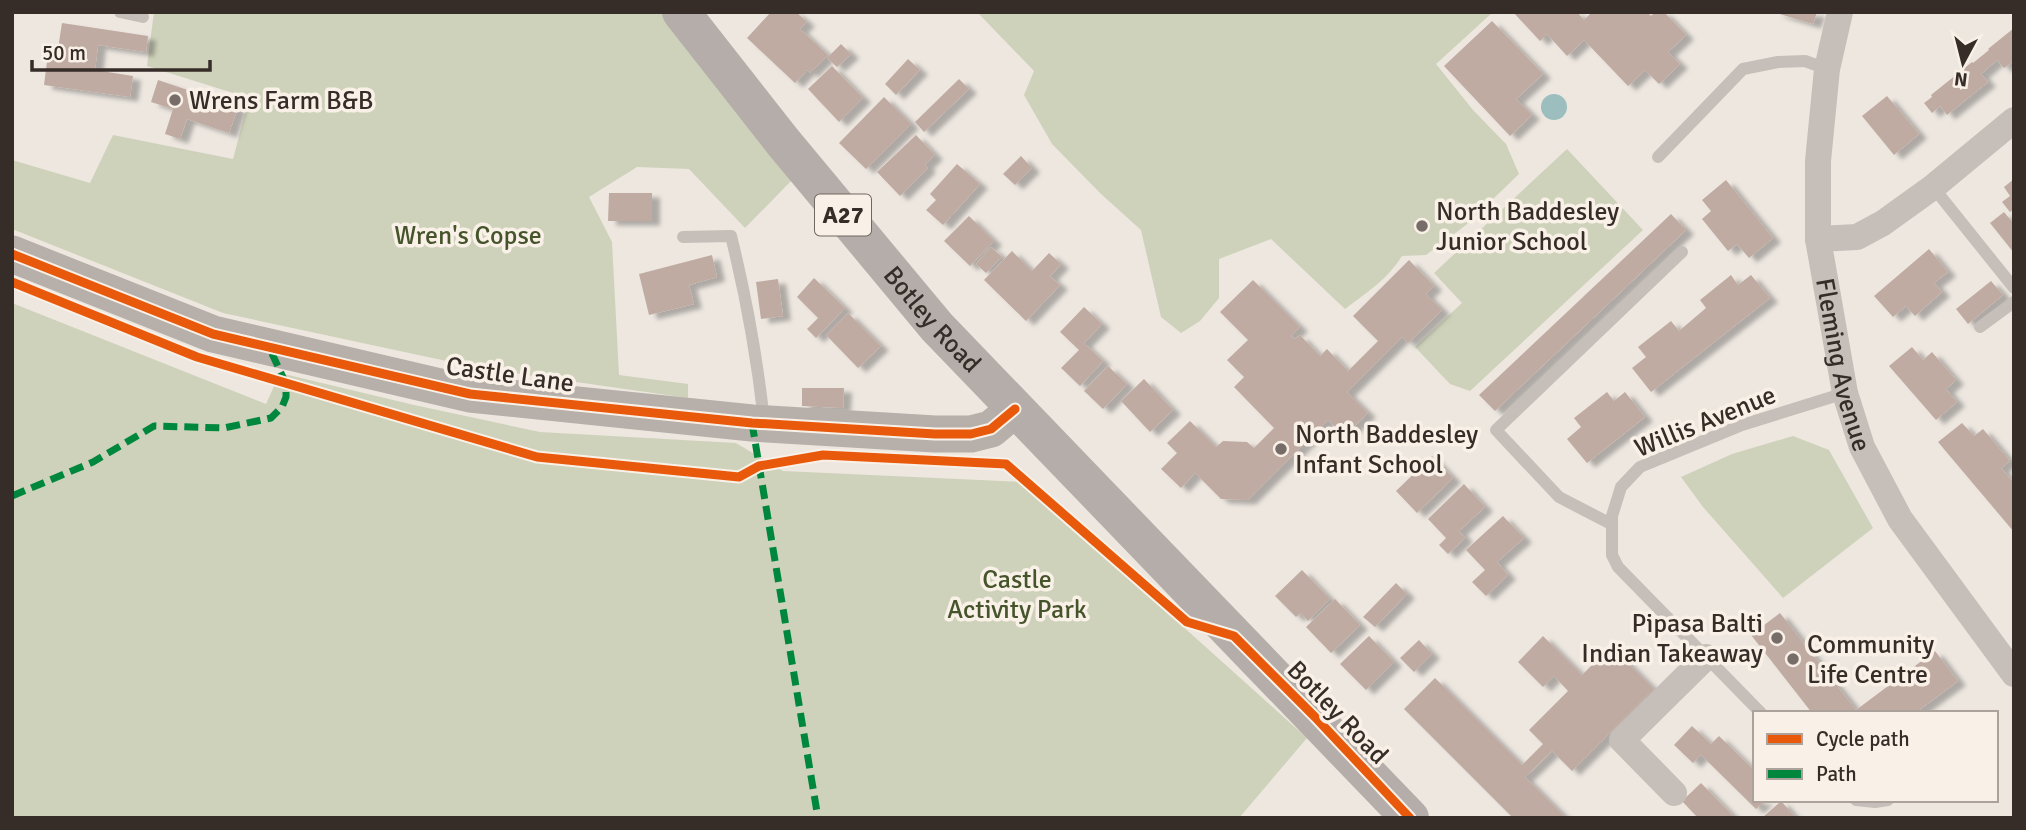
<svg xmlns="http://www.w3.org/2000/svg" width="2026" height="830" viewBox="0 0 2026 830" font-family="Signika,sans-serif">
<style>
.green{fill:#ced2ba}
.water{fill:#9cbebe}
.building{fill:#c0aba2;filter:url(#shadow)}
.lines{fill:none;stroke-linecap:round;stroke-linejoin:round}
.lane{stroke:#c6bfb9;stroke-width:12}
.street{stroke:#c6bfb9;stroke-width:26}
.secondary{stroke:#b6afaa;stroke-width:37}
.primary{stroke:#b4ada9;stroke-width:38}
.quiet{stroke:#00873e;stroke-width:7;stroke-dasharray:14 7;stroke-linecap:butt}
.cycleway-casing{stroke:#f9f1e7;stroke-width:13}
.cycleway{stroke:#e8590c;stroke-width:9}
.poi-dot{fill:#766d68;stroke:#f9f1e7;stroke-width:2.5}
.labels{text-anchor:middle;stroke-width:7;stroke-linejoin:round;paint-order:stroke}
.shield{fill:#f9f1e7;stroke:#706761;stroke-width:2}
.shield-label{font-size:24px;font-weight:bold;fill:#362c28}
.poi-label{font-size:26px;fill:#362c28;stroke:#f9f1e7;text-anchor:start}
.park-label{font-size:26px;fill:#45542b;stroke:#f9f1e7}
.street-label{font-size:26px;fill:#362c28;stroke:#f9f1e7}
</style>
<defs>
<filter id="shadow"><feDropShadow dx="8" dy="4.5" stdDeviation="2" flood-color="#0004"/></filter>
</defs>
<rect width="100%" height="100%" fill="#ede7e0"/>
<!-- green -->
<g class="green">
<path d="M154,12H664L792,180L745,228L689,169L637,167L589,197L612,242L619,375L688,384V398L479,368L223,313L12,229V160L90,183L113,135L233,159L249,98L147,66Z"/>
<path d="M977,12H1493L1436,64L1473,110L1506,144L1519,174L1466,225L1426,255L1402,256C1388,279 1366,293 1345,309L1271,239L1219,259V298L1200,321L1181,333L1161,317L1141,230L1101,194L1052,144L1024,95L1034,71Z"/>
<path d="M1567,149L1643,230L1470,391L1450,384L1415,347L1462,303L1434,273Z"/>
<path d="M12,303L266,404L280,373L414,405L540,432L736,443L783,471L1022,482L1307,738L1239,818H12Z"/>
<path d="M1793,436L1829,450L1873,528L1783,598L1703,507L1681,477L1732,454Z"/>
</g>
<!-- water -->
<circle class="water" cx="1554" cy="107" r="13"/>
<!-- building -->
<g class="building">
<path d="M771,12H796L807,22L800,29L828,55L810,73L807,70L795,83L747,38Z"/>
<path d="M1513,12H1577L1584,20L1592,12H1647L1651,16L1655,12H1664L1686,35L1668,52L1680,64L1659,84L1645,70L1628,86L1584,40L1567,56L1547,34L1540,41Z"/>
<path d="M1773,12H1817L1813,24Z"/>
<path d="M1492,21L1543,74L1516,99L1532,115L1510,136L1444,66Z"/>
<path d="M62,23L148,36L146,52L98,45L95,70L133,76L130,97L44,85L48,54L57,55Z"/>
<path d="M2014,28V61L2004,68L1997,60L1981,74L1988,82L1947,115L1940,106L1932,113L1924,103L1932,97L1931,95L1972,62L1973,63L1989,50L1988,49Z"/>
<path d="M841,44L851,54L837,67L827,58Z"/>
<path d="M908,59L920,70L896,95L885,84Z"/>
<path d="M832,66L863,98L839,122L808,89Z"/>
<path d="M959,79L969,89L924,132L915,122Z"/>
<path d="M158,80L238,107L229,133L187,119L180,139L165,134L173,109L151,102Z"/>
<path d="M1887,96L1919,134L1894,155L1862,116Z"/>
<path d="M884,97L911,124L866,169L839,143Z"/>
<path d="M916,135L935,155L925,165L928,168L900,196L877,172Z"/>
<path d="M1021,156L1032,168L1015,185L1003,174Z"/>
<path d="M957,164L980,184L943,225L926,210L936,200L930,194Z"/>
<path d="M2014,179V209L2010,212L2002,202L2010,196L2004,187Z"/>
<path d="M1726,180L1773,238L1749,258L1737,244L1728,251L1702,219L1711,211L1702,200Z"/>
<path d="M609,193H652V221H608Z"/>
<path d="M2004,212L2014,224V253L1990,223Z"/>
<path d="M1671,214L1686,230L1495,411L1479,395Z"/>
<path d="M969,216L994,241L970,266L944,241Z"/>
<path d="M991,247L1002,257L986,273L976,264Z"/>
<path d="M1929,249L1948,272L1934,283L1942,292L1915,316L1906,306L1893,317L1874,296Z"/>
<path d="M1012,251L1032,271L1049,253L1061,264L1050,276L1060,285L1026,321L984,280Z"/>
<path d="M712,255L717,277L689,285L694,304L649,315L639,274Z"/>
<path d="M1409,260L1434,286L1426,294L1442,310L1408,343L1402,337L1347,392L1368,413L1344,436L1328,420L1248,500L1221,499L1195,473L1181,488L1161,469L1177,453L1167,443L1190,421L1216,447L1223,441L1247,442L1254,448L1274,428L1234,387L1244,377L1227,360L1248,340L1220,312L1253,280L1300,327L1291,336L1295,339L1300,335L1320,356L1327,349L1348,371L1378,341L1353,316Z"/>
<path d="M1731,275L1738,285L1751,275L1770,298L1651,392L1632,368L1646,357L1638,347L1671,321L1679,331L1706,308L1700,300Z"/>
<path d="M814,278L845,308L816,338L807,329L818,318L797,297Z"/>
<path d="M778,279L783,316L761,319L756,282Z"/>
<path d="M1991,281L2003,295L1968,324L1956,309Z"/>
<path d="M1084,307L1102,324L1084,343L1103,361L1080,386L1061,368L1079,350L1060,332Z"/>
<path d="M848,313L881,346L858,368L826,335Z"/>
<path d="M1912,347L1923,360L1932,352L1956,380L1946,389L1957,402L1936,420L1889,366Z"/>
<path d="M1108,366L1127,384L1103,409L1084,391Z"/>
<path d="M1144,379L1173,410L1150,432L1121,401Z"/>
<path d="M802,388H844L843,408L802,406Z"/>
<path d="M1607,392L1614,401L1625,392L1645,417L1587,463L1567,439L1581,427L1574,418Z"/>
<path d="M1962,423L1974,436L1983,429L2010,461L2001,468L2014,483V532L1938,442Z"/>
<path d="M1432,456L1453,478L1417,513L1396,491Z"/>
<path d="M1464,484L1485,507L1459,531L1465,538L1448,554L1439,545L1446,538L1428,519Z"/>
<path d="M1503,516L1524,538L1497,562L1508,575L1486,596L1472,582L1485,570L1466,550Z"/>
<path d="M1302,570L1330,599L1308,621L1301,613L1296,617L1275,596Z"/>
<path d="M1396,583L1407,594L1375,627L1363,617Z"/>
<path d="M1335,599L1360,625L1331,653L1306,627Z"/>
<path d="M1780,613L1856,710L1935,651L1958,681L1915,713H1812L1751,635Z"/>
<path d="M1369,636L1394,662L1366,690L1340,664Z"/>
<path d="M1543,636L1582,675L1611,646L1654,689L1572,771L1552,751L1525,777L1564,816L1562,818H1513L1404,709L1435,678L1522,765L1543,744L1529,730L1568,691L1554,676L1543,687L1518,662Z"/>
<path d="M1419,640L1432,654L1414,672L1400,658Z"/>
<path d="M1692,726L1711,744L1719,736L1755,771V800H1765L1756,809L1701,755L1693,763L1674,745Z"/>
<path d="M1701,783L1735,818H1698L1682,801Z"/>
<path d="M1781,801L1796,818H1762Z"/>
</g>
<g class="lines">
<!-- lane -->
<g class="lane">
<path d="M120,12L143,17"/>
<path d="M1658,157L1743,69L1778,62L1805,61L1827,69"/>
<path d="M1933,187L2014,288"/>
<path d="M683,237L731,236C746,296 757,358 764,420"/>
<path d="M1980,327L2014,302"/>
<path d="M1611,524L1559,497L1496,430L1682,252"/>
<path d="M1761,713L1618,567L1612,555V516L1621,487L1640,467L1742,425L1845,393"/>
<path d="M1856,800L1875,802L1888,800"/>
</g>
<!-- street -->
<g class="street">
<path id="s1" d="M1840,12L1827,69L1818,161V239L1845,393L1862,447L1900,519L2014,674"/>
<path d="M1818,239L1857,237L1883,223L1933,187L2014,120"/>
<path d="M1674,793L1622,740L1706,657"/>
</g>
<!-- secondary -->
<path class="secondary" d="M12,254L213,334L470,394L752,423L935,434H971L991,429L1015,409"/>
<!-- primary -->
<path class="primary" id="s2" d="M681,12L783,142L937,327L1410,818"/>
<!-- quiet -->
<g class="quiet">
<path d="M752,423L818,818"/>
<path d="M12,496L93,462L154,426L224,428L271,418L282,407L286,397V384L269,347"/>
</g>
<defs>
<g id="cycleway">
<path d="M12,254L213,334L470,394L752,423L935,434H971L991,429L1015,409"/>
<path d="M12,282L197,357L537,457L739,477L759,466L823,455L1006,464L1187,622L1234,636L1315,717L1410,818"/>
</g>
</defs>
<!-- cycleway casing -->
<use href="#cycleway" class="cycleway-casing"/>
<!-- cycleway -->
<use href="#cycleway" class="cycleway"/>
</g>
<!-- markers -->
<g class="poi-dot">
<circle cx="175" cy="100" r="7"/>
<circle cx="1422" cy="226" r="7"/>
<circle cx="1281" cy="449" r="7"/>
<circle cx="1777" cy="638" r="7"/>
<circle cx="1793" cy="659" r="7"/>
</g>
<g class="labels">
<!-- shield labels -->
<rect class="shield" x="815" y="194.5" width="56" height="41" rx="5"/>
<g class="shield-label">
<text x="843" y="223">A27</text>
</g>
<!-- poi labels -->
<g class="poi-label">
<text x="189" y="109">Wrens Farm B&amp;B</text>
<text x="1436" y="220">North Baddesley<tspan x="1436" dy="30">Junior School</tspan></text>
<text x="1295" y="443">North Baddesley<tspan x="1295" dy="30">Infant School</tspan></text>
<text x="1763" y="632" text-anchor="end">Pipasa Balti<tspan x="1763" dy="30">Indian Takeaway</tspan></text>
<text x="1807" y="653">Community<tspan x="1807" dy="30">Life Centre</tspan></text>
</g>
<!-- park labels -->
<g class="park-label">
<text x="468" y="244">Wren's Copse</text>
<text x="1017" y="588">Castle<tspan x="1017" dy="30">Activity Park</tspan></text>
</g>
<!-- street labels -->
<g class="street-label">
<text dy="9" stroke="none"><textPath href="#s2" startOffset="397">Botley Road</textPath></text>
<text dy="9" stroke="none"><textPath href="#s1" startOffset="357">Fleming Avenue</textPath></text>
<text transform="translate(510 374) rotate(8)" y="9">Castle Lane</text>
<text transform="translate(1705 421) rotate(-22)" y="9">Willis Avenue</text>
<text transform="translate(1338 712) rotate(46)" y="9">Botley Road</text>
</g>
</g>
<!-- border -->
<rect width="2026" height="830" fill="none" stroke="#362c28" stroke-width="28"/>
<!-- legend -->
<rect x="1753" y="711" width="245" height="91" fill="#f9f1e7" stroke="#aba29b" stroke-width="2"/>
<rect x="1767" y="734" width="35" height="10" fill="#e8590c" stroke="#aba29b" stroke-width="2"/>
<text x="1816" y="746" font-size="21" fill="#362c28">Cycle path</text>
<rect x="1767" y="769" width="35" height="10" fill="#00873e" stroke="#aba29b" stroke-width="2"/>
<text x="1816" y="781" font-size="21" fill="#362c28">Path</text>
<!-- north arrow -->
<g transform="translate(1963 63) rotate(187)" stroke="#f9f1e7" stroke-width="5" paint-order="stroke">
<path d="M0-5L12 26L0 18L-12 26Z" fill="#362c28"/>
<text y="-10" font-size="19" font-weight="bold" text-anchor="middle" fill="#362c28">N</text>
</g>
<!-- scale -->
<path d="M32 60v10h178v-10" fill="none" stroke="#362c28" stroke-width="3.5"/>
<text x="42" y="60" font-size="21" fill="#362c28" stroke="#f9f1e7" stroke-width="5" paint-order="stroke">50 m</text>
</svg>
